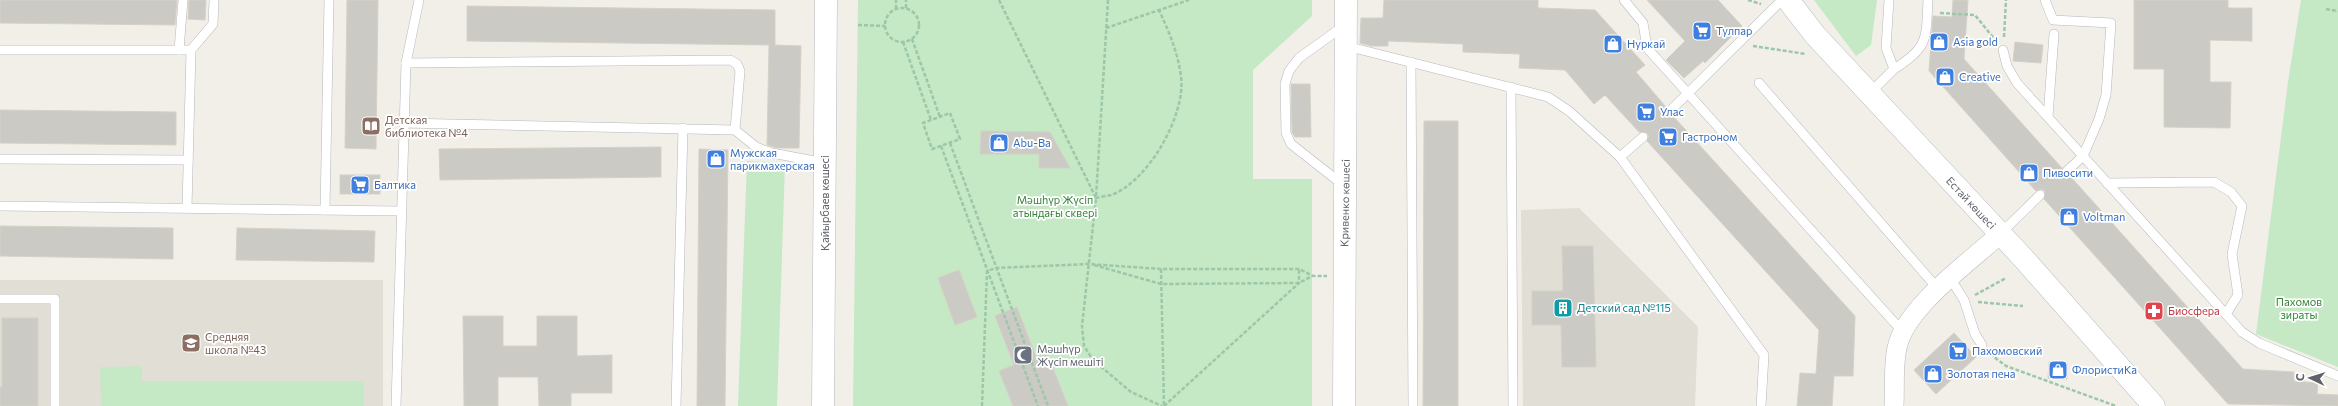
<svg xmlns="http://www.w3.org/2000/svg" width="2338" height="406" viewBox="0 0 2338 406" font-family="Commissioner,sans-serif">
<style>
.education{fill:#e1ded6}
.green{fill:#c5e8c5}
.building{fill:#cccac5;stroke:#d6d1c6}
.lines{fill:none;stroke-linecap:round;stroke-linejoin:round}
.lane-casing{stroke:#b5b8bc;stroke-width:10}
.street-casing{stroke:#b5b8bc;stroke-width:20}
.secondary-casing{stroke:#b6babf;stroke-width:23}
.path{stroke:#9cc7a9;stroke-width:2.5;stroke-dasharray:4 2;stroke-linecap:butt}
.lane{stroke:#fff;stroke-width:9}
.street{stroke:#fff;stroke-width:19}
.secondary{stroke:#fff;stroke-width:22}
.labels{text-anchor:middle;stroke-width:3.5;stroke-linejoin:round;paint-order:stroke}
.shop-label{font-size:11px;fill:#366cbe;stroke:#fff;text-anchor:start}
.education-label{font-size:11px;fill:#785e54;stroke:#fff;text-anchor:start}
.park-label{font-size:11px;fill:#348238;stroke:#fff}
.street-label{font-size:11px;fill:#5f6368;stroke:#fff}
.culture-label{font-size:11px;fill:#0d838f;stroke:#fff;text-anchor:start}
.health-label{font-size:11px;fill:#be3a42;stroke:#fff;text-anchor:start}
.worship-label{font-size:11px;fill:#5b616d;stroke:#fff;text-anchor:start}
</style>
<rect width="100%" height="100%" fill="#f1efe8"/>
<!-- education -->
<g class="education">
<path d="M1579,208L1698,327L1695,406H1523L1521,210Z"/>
<rect x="0" y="280" width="383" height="126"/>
</g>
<!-- green -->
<g class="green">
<path d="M858,0H1312V16L1253,70V179H1312V406H853Z"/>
<path d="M1814,0H1877L1871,45L1856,56Z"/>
<path d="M2301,0H2338V367L2256,334L2288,82Z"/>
<path d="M747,161L785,163L777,406H738Z"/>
<path d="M142,366V381H364V406H101L100,367Z"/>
</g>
<!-- building -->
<g class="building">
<path d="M0,0H177L175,25L0,23Z"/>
<path d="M189,0H206L205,20L188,19Z"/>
<path d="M347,0H378L376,149L345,148Z"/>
<path d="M1384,0H1538V8L1595,10L1645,65L1636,72L1666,107V115L1673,116L1855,316L1853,376H1834L1832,406H1797L1800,373L1816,374L1819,330L1647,141L1649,136L1647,133L1639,132L1605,95L1594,104L1565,70L1519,68L1520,54L1463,52V44L1388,41V46H1371L1360,43L1361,18H1383Z"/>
<path d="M1647,0H1718L1742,26L1705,63L1703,61L1684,78L1666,60L1685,41Z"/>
<path d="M1953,0H1968L1964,59L2062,168L2061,176L2065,178L2070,176L2243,369L2294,372V381L2318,383L2317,394L2338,395V406L2228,404L2044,199L2045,191L2041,189L2036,191L1929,71L1933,16L1952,17Z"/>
<path d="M2134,0H2228V8H2252V41L2210,40V82H2231L2230,128L2164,127V69H2134Z"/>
<path d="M467,6L775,10V45L801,46L799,148H777L767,145L769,45L467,41Z"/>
<path d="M2015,42L2043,45L2041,63L2013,61Z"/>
<path d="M1291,84H1310L1311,137H1295L1292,132Z"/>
<path d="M0,110L176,112V145L0,143Z"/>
<path d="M1424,121H1458V406H1423Z"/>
<path d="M981,131L1050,132L1070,168H1039V154H980Z"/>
<path d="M661,147V177L440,180L439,149Z"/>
<path d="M699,149L728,150L725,406H697Z"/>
<rect x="340" y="175" width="40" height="19"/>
<path d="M0,226L173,228V259L0,256Z"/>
<path d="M237,228L375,231L374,262L236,260Z"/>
<path d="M1562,246H1593L1596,367H1562L1561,325H1532V291H1563Z"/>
<path d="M959,270L977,317L955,325L938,278Z"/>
<path d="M1017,307L1036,357L1047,353L1068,406H1013L999,371L1014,365L995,316Z"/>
<path d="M463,316H503V346H537V316H577V356L612,355V393H571V406H539L538,377H498V406H464Z"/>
<path d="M2,318H38V406H0V387H2Z"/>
<path d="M1954,333L1976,357L1936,394L1914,370Z"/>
<path d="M2049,362L2067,363V379L2048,378Z"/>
</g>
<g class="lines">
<defs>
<g id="lane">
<path d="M1624,0L1643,23L1647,48L1902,331"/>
<path d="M2045,0L2053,20L2111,23L2106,95L2099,119L2083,156L2066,172"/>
<path d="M1346,46L1548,97L1569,111L1620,157L1764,355L1761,406"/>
<path d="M0,50H191"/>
<path d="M179,50L183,0"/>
<path d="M2003,50L2007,66L2017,83L2242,332L2259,343L2338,376"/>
<path d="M1411,62L1413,406"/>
<path d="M406,63L730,60L737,64L740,71L735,130L756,147L772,153L825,163"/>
<path d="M1894,69C1929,47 1926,39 1928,0"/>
<path d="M1759,83L1938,289"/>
<path d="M1511,87L1513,406"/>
<path d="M1869,94L1894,69L1886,48L1889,0"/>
<path d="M1670,111L1782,0"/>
<path d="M2048,117L2054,34"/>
<path d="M403,123L735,130"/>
<path d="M1620,157L1643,137"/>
<path d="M0,159L188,160"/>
<path d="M2107,183L2214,182L2231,192L2242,206L2232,254L2238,295L2226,314"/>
<path d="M1342,184L1291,144L1286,133L1285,84L1289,71L1299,58L1345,25"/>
<path d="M0,206L400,211"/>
<path d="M187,208L191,50L213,24L214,0"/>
<path d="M325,210L329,0"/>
<path d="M2000,234L2040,195"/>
<path d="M1950,278L1964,300L1975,334L1982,345"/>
<path d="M0,299H55V406"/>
<path d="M396,406L406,63L419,0"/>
<path d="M676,406L683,128"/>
</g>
<path id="street" d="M1894,406C1895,387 1893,366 1897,348C1905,307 1970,262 2000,234"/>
<g id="secondary">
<path d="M1788,0L1815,35L2024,259L2154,406"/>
<path d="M823,406L826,0"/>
<path d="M1344,406L1346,0"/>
</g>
</defs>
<!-- lane casing -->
<use href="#lane" class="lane-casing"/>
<!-- street casing -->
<use href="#street" class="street-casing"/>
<!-- secondary casing -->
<use href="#secondary" class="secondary-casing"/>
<!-- path -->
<g class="path">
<path d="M999,0L1096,198L1082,326L1084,346L1093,360L1131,392L1162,406"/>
<path d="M1108,0L1096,198C1100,197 1106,196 1111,195C1148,182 1186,115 1181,77C1178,52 1169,32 1159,10"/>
<path d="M1748,0L1761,4"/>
<path d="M906,8V0"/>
<circle cx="902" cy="25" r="17"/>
<path d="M896,9V0"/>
<path d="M2326,9L2338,11"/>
<path d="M1940,13L1975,15L1996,41"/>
<path d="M858,25L885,26"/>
<path d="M1106,28L1189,0"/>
<path d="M2004,37L2006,0"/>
<path d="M912,39L940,117"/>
<path d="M903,42L931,120"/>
<path d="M1753,46L1806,54"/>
<path d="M950,113L960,139L932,149L923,123Z"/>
<path d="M950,143L1048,406"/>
<path d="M941,146L1038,406"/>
<path d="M1094,265L1161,284L1299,283L1312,276"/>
<path d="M1161,269L1164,406"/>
<path d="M1975,295L2006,278"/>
<path d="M1978,302L2023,306"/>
<path d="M1990,354L2006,366L2116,406"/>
<path d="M982,406L987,271L996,268L1088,264L1161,269H1299L1313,276H1327"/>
<path d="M1164,406L1299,283V269"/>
</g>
<!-- lane -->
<use href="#lane" class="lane"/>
<!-- street -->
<use href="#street" class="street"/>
<!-- secondary -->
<use href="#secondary" class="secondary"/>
</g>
<!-- icons -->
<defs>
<symbol id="supermarket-square" viewBox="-11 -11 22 22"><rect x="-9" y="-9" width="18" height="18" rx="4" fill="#3f7fe0" stroke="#fff"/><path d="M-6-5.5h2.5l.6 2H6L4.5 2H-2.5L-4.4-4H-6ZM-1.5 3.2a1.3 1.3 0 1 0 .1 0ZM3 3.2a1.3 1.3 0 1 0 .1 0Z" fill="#fff"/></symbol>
<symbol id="shop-square" viewBox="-11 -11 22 22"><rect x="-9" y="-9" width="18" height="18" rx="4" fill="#3f7fe0" stroke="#fff"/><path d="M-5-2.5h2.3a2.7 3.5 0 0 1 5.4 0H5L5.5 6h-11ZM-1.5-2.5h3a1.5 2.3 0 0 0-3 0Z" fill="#fff"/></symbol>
<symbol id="library-square" viewBox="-11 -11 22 22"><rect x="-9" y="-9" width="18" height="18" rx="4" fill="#8d6e63" stroke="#fff"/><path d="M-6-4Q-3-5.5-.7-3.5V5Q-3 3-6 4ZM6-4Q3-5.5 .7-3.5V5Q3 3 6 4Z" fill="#fff"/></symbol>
<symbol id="building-square" viewBox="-11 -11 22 22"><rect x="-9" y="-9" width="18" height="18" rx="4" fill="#0f9aa8" stroke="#fff"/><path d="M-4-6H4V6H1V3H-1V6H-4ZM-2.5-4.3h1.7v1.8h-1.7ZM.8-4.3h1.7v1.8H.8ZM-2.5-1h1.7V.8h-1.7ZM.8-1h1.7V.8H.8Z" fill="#fff"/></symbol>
<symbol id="pharmacy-square" viewBox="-11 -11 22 22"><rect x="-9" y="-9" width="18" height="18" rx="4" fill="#e0444e" stroke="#fff"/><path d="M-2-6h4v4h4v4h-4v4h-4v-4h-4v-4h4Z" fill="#fff"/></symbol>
<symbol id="school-square" viewBox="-11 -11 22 22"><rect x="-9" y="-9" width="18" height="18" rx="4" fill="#8d6e63" stroke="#fff"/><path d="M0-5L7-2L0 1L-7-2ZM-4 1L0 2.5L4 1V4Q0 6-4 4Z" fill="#fff"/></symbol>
<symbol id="mosque-square" viewBox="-11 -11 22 22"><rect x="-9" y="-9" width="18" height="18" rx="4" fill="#6b7280" stroke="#fff"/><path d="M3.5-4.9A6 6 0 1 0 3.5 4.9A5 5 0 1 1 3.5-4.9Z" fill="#fff"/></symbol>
</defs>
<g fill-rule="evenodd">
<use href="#supermarket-square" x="1691" y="20" width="22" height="22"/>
<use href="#shop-square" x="1928" y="31" width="22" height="22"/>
<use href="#shop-square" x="1602" y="33" width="22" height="22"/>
<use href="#shop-square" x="1934" y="66" width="22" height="22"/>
<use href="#supermarket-square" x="1635" y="101" width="22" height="22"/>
<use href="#library-square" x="360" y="115" width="22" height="22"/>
<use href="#supermarket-square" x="1657" y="126" width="22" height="22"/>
<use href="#shop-square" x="988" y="132" width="22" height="22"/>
<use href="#shop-square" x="705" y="148" width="22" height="22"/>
<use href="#shop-square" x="2018" y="162" width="22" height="22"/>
<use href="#supermarket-square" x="349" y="174" width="22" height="22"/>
<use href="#shop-square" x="2058" y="206" width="22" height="22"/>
<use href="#building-square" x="1552" y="297" width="22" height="22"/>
<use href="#pharmacy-square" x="2143" y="300" width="22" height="22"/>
<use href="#school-square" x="180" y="332" width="22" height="22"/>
<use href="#supermarket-square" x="1947" y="340" width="22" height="22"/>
<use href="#mosque-square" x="1012" y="344" width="22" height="22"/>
<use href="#shop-square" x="2047" y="359" width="22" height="22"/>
<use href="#shop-square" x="1922" y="363" width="22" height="22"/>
</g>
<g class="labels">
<!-- shop labels -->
<g class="shop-label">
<text x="1716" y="35">Тулпар</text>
<text x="1953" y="46">Asia gold</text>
<text x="1627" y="48">Нуркай</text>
<text x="1959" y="81">Creative</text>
<text x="1660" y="116">Улас</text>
<text x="1682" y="141">Гастроном</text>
<text x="1013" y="147">Abu-Ba</text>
<text x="730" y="157">Мужская<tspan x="730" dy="13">парикмахерская</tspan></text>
<text x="2043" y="177">Пивосити</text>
<text x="374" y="189">Балтика</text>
<text x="2083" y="221">Voltman</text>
<text x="1972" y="355">Пахомовский</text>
<text x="2072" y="374">ФлористиКа</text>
<text x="1947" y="378">Золотая пена</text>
</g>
<!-- education labels -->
<g class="education-label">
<text x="385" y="124">Детская<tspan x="385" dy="13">библиотека №4</tspan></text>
<text x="205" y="341">Средняя<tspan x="205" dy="13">школа №43</tspan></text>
</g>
<!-- park labels -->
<g class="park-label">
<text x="1055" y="204">Мәшһүр Жүсіп<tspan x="1055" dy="13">атындағы сквері</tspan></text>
<text x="2299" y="306">Пахомов<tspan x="2299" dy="13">зираты</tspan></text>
</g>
<!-- street labels -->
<g class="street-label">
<text transform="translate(825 203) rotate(-90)" y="4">Қайырбаев көшесі</text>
<text transform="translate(1345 203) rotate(-89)" y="4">Кривенко көшесі</text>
<text transform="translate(1971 203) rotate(47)" y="4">Естай көшесі</text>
</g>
<!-- culture labels -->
<g class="culture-label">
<text x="1577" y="312">Детский сад №115</text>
</g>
<!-- health labels -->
<g class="health-label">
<text x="2168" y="315">Биосфера</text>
</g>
<!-- worship labels -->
<g class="worship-label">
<text x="1037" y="353">Мәшһүр<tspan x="1037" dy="13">Жүсіп мешіті</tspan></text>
</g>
</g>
<!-- north arrow -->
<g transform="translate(2310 378) rotate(274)" stroke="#ffffff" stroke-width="3" paint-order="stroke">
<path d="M0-3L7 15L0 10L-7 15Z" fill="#5f6368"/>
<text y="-6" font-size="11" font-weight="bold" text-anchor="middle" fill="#5f6368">С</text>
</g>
</svg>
